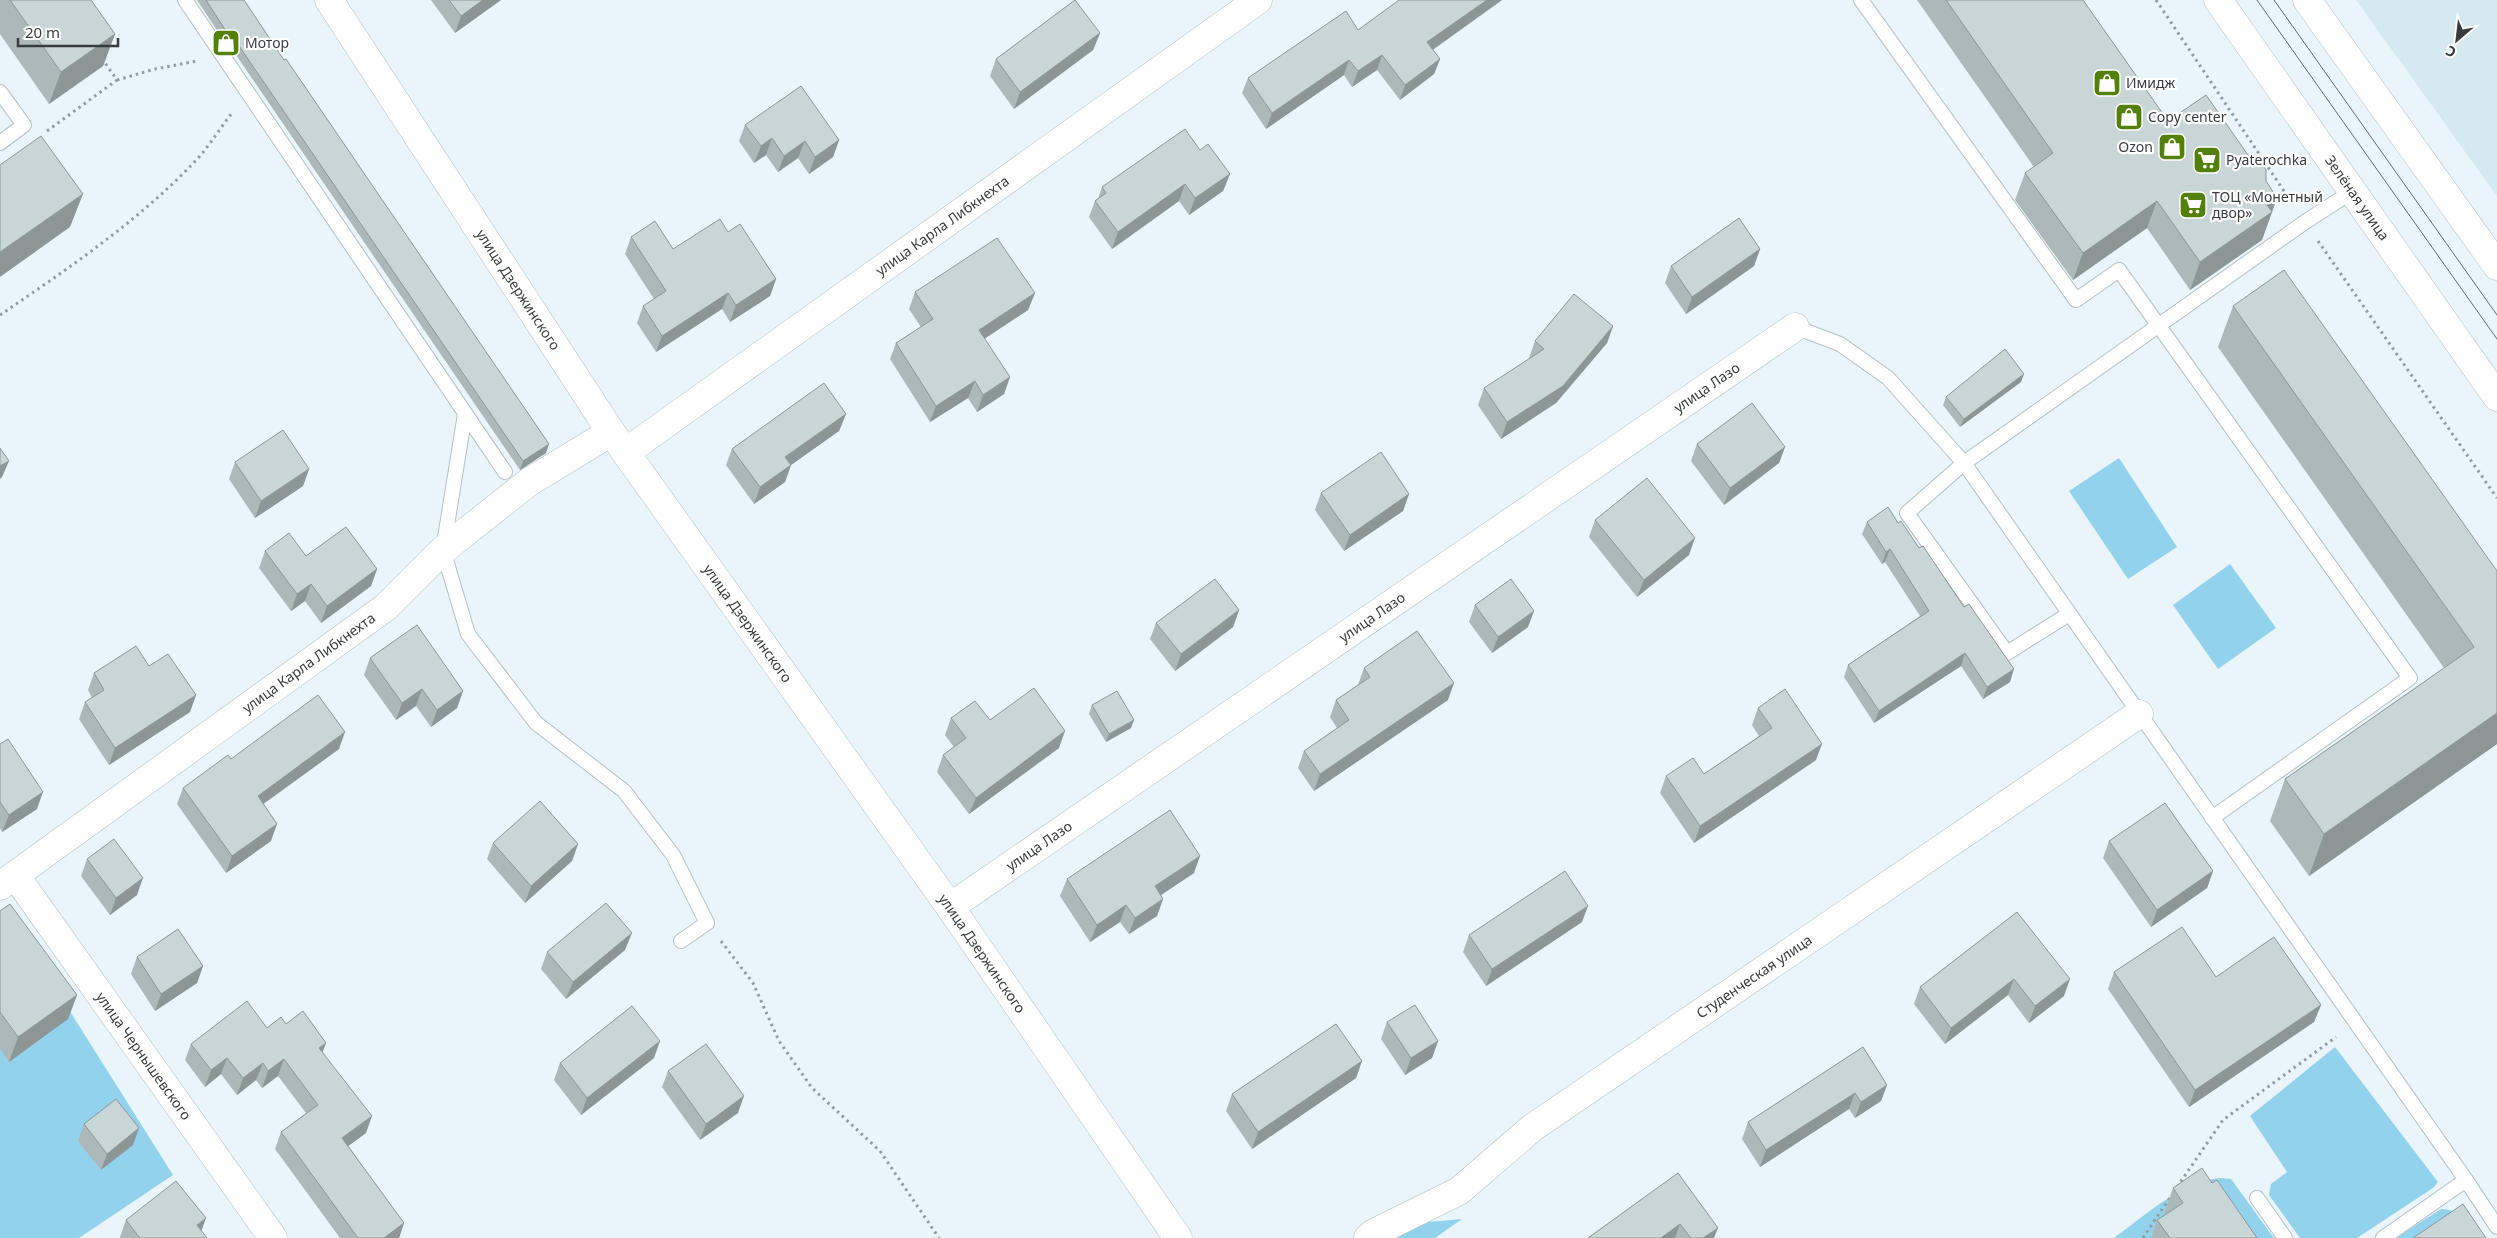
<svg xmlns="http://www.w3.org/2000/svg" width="2497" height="1238" viewBox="0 0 2497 1238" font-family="'Noto Sans',sans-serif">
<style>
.built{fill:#d5e9f1}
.green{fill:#92d2ec}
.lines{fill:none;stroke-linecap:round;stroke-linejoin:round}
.lane-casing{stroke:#b4c0c5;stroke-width:16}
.street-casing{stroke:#b4c0c5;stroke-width:29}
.secondary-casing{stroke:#b4c0c5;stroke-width:29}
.path{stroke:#939c9f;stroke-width:3;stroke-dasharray:2.5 4;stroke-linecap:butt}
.lane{stroke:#fff;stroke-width:14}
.street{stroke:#fff;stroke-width:28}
.secondary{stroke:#fff;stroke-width:28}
.tram{stroke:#636a6c;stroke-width:1}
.wall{fill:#adb8ba}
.shaded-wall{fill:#8d9697}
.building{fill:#c9d6d8;stroke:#8d9697}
.labels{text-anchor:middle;stroke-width:4.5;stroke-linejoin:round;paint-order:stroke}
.poi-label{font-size:14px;fill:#373c3e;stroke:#fff;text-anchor:start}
.street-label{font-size:14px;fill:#373c3e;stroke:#fff}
</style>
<rect width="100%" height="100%" fill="#e9f5fa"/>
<!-- built -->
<path class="built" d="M2356,0H2497V196Z"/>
<!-- green -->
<g class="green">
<path d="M2119,458L2177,547L2128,579L2069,491Z"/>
<path d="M2230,564L2276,628L2218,669L2173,605Z"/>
<path d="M8,913L173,1175L79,1238H0V919Z"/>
<path d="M2335,1047L2438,1182L2433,1188L2357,1238H2300L2269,1195L2271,1184L2287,1172L2250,1116Z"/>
<path d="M2221,1178L2231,1179L2274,1238H2114C2146,1215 2180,1182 2221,1178Z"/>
<path d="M2441,1209C2460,1209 2468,1224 2479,1238H2396Z"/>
<path d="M1462,1219L1435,1238H1388L1418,1223Z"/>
</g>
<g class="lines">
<defs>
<g id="lane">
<path d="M185,0L505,472"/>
<path d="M1861,0L2076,300L2119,270L2410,678L2212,818"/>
<path d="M0,92L24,125L0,143"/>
<path d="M1795,327L1840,344L1888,378L1964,463L2466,1180L2497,1227"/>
<path d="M465,414L443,550L468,634L536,723L624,791L673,855L707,923L681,941"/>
<path d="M2069,614L2007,653L1907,513L1964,463L2305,222L2353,191"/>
<path d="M2257,1198L2285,1238"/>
<path d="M2383,1238L2466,1180"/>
</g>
<g id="street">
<path id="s1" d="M329,0L611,432L950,907L1178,1238"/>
<path id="s2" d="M626,452L1258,0"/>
<path id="s3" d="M15,875L273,1238"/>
<path id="s4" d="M0,886L386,607L443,550L529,482L611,432"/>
<path id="s5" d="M950,907L1795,327"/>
<path id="s6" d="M1368,1238L1374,1233L1459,1191L1532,1128L2139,714"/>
</g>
<g id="secondary">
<path id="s7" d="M2218,0L2497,397"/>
<path d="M2307,0L2497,266"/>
</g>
</defs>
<!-- lane casing -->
<use href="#lane" class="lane-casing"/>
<!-- street casing -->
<use href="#street" class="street-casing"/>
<!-- secondary casing -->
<use href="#secondary" class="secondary-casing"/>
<!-- path -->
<g class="path">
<path d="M2156,0L2292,203"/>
<path d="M117,80L155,69L197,61"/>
<path d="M47,131L117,80L103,60"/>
<path d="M2318,241L2497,498"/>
<path d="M0,315C69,268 143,218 200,156C211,143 221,127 232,113"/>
<path d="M721,941L753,983L779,1041L812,1088L880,1151L939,1238"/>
<path d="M2177,1187L2223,1120L2336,1037"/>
<path d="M2143,1238L2171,1196"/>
</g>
<!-- lane -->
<use href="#lane" class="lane"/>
<!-- street -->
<use href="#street" class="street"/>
<!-- secondary -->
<use href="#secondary" class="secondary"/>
<!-- tram -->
<g class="tram">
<path d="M2257,0L2497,339"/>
<path d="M2274,0L2497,315"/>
</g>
</g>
<!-- wall -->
<g class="wall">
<path d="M0,0H91L115,34L103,66L49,104L0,34Z"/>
<path d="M197,0H244L546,453L520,470L234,52L232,53Z"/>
<path d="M431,0H501L455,33Z"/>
<path d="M1399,0H1502L1433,50L1440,59L1434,74L1400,100L1377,70L1352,87L1344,75L1266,129L1242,93L1248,78L1358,30Z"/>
<path d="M1917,0H2083L2168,121L2266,181L2277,198L2262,240L2190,290L2147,228L2073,280L2015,200L2025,173L2034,167Z"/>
<path d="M1100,33L1093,50L1014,109L990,76L996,59Z"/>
<path d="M745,125L839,140L833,157L809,174L798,158L778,172L766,155L754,163L739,141Z"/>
<path d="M1200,150L1230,174L1223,191L1189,215L1179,201L1112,249L1089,217L1095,201L1098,199L1102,187Z"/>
<path d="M728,232L776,279L770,296L730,322L722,309L656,352L637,323L643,306L654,299L625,254L631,237L673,249Z"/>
<path d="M1760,249L1754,266L1686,314L1665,283L1671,266Z"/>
<path d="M915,292L1035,293L1028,310L984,339L1010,377L1004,394L977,412L968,398L930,422L890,359L896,343L921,327L909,309Z"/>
<path d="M2233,306L2497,571V744L2309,876L2270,821L2285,779L2444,668L2218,347Z"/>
<path d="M1613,326L1607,343L1556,403L1501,439L1478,405L1484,388L1530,359L1529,358L1535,341Z"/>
<path d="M2021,382L1960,427L1943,405L1946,397Z"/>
<path d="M846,414L839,431L791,465L785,482L754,504L726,465L732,449Z"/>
<path d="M1697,444L1785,447L1779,463L1724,505L1691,461Z"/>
<path d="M235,462L309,469L303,486L255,518L229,479Z"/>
<path d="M1321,493L1409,494L1403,511L1344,551L1315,510Z"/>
<path d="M1595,520L1689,555L1637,597L1589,537Z"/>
<path d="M1867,522L1898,523L2010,682L1983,699L1961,666L1874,723L1844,677L1848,665L1920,616L1885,562L1882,564L1862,534Z"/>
<path d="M265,551L306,556L377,569L371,586L321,623L305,601L291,611L259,568Z"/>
<path d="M1475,605L1528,627L1492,653L1469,622Z"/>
<path d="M1239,610L1233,627L1175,671L1150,639L1156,623Z"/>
<path d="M370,658L463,691L457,708L431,727L416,706L396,720L364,675Z"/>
<path d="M149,666L196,695L190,712L109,765L79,719L85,702L92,698L88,690L94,673Z"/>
<path d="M1364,668L1448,700L1314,791L1298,768L1304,751L1337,728L1330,717L1336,700L1358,685Z"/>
<path d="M1092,705L1131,728L1106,742L1089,714Z"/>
<path d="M1758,708L1816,760L1694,843L1660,793L1666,776L1704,774L1759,736L1752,725Z"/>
<path d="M951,718L990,720L1059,748L969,814L937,772L943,755L954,747L945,735Z"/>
<path d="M0,744L37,809L2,832L0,828Z"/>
<path d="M339,749L263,804L271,841L226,873L177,804L183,788L231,759Z"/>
<path d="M2109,841L2213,871L2207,888L2151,927L2103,858Z"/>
<path d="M493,843L578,844L572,861L525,903L487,859Z"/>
<path d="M87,859L137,895L110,915L81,876Z"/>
<path d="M1194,873L1161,895L1163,899L1157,916L1129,934L1120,922L1090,942L1060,896L1067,879Z"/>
<path d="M0,911L77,995L68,1019L9,1062L0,1049Z"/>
<path d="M2017,912L2064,996L2029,1023L2008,995L1945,1044L1914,1004L1920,987Z"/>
<path d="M1582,922L1486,986L1463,952L1469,935Z"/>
<path d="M625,950L566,999L541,969L547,952Z"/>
<path d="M137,957L203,966L197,983L155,1011L131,974Z"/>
<path d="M2114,972L2216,977L2321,1005L2314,1022L2189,1107L2108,989Z"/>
<path d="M1387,1022L1438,1041L1432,1058L1405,1075L1381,1039Z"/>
<path d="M286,1024L323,1052L366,1133L348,1146L404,1223L399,1238H340L275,1149L281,1132L306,1113L278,1076L262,1088L256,1080L237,1095L221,1074L205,1087L185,1060L191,1044Z"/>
<path d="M1863,1047L1887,1085L1881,1101L1855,1118L1849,1109L1760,1167L1742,1139L1748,1122Z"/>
<path d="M654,1058L581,1115L554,1080L560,1063Z"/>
<path d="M1362,1061L1356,1078L1252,1149L1226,1111L1232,1094Z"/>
<path d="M668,1071L738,1113L700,1140L662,1087Z"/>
<path d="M84,1124L133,1145L101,1170L78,1141Z"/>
<path d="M1678,1173L1714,1238H1588Z"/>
<path d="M2212,1183L2257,1238H2151L2157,1220L2163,1217L2173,1188Z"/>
<path d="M126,1220L201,1231L207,1238H120V1237Z"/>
</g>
<!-- shaded-wall -->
<g class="shaded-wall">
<path d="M483,0H501L455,33L461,16Z"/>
<path d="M1487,0H1502L1422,57L1427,42Z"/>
<path d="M1100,33L1093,50L1014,109L1020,92Z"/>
<path d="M115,34L103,66L49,104L61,72Z"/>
<path d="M237,43L234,52L232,53L235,45Z"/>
<path d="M1382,55L1377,70L1352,87L1358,71Z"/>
<path d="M1440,59L1434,74L1400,100L1405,85Z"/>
<path d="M1349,60L1344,75L1266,129L1272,113Z"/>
<path d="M772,138L766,155L754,163L761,146Z"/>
<path d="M839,140L833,157L809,174L815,157Z"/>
<path d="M805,141L798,158L778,172L784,156Z"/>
<path d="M1230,174L1223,191L1189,215L1195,198Z"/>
<path d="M1185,184L1179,201L1112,249L1118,232Z"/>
<path d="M83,194L70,227L0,277V252Z"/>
<path d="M2277,198L2262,240L2190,290L2200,262L2267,205Z"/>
<path d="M2157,201L2147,228L2073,280L2083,253Z"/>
<path d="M1760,249L1754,266L1686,314L1692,297Z"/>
<path d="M776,279L770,296L730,322L736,305Z"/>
<path d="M728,293L722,309L656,352L662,336Z"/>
<path d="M1035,293L1028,310L972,347L979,330Z"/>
<path d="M1613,326L1607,343L1556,403L1501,439L1507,422Z"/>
<path d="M2024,374L2021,382L1960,427L1964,419Z"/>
<path d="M1010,377L1004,394L977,412L983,395Z"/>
<path d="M975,381L968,398L930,422L936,406Z"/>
<path d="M846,414L839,431L791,465L785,482L754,504L760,487L785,457Z"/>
<path d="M549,444L546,453L520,470L523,461Z"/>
<path d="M1785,447L1779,463L1724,505L1730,488Z"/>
<path d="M9,461L2,477L0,479V466Z"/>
<path d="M309,469L303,486L255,518L261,501Z"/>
<path d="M1409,494L1403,511L1344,551L1350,535Z"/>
<path d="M1695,538L1689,555L1637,597L1644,580Z"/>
<path d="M1890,549L1885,562L1882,564L1886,552Z"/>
<path d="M377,569L371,586L321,623L327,606Z"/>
<path d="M311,584L305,601L291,611L297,594Z"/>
<path d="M1239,610L1233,627L1175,671L1181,654Z"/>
<path d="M1534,611L1528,627L1492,653L1498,637Z"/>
<path d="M1965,653L1961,666L1874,723L1879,711Z"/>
<path d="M2014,669L2010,682L1983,699L1987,687Z"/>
<path d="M1454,683L1448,700L1314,791L1320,774Z"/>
<path d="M422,689L416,706L396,720L402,703Z"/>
<path d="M463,691L457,708L431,727L437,710Z"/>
<path d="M196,695L190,712L109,765L115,748Z"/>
<path d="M2497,713V744L2309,876L2324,834Z"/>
<path d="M1134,720L1131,728L1106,742L1109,734Z"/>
<path d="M1065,731L1059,748L969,814L976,798Z"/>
<path d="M345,732L339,749L251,813L258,796Z"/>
<path d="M1822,744L1816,760L1694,843L1700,826Z"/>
<path d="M43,792L37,809L2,832L9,815Z"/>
<path d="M277,824L271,841L226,873L232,856Z"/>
<path d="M578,844L572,861L525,903L531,886Z"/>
<path d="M1200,856L1194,873L1149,903L1155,886Z"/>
<path d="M2213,871L2207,888L2151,927L2157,910Z"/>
<path d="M143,878L137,895L110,915L116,898Z"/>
<path d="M1163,899L1157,916L1129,934L1135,918Z"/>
<path d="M1126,905L1120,922L1090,942L1097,925Z"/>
<path d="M1588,906L1582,922L1486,986L1492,969Z"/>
<path d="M632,933L625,950L566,999L573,982Z"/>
<path d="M203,966L197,983L155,1011L161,994Z"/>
<path d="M2014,979L2008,995L1945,1044L1951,1028Z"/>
<path d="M2070,979L2064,996L2029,1023L2035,1006Z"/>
<path d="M77,995L68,1019L9,1062L18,1037Z"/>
<path d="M2321,1005L2314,1022L2189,1107L2195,1090Z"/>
<path d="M660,1041L654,1058L581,1115L587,1098Z"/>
<path d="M1438,1041L1432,1058L1405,1075L1411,1058Z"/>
<path d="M326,1043L320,1059L319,1048Z"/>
<path d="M227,1058L221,1074L205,1087L211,1070Z"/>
<path d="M284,1059L278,1076L262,1088L268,1071Z"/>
<path d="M1362,1061L1356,1078L1252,1149L1258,1132Z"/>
<path d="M263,1063L256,1080L237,1095L243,1078Z"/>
<path d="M1887,1085L1881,1101L1855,1118L1861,1102Z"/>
<path d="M1855,1093L1849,1109L1760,1167L1766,1150Z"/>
<path d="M744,1096L738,1113L700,1140L706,1124Z"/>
<path d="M372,1116L366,1133L336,1155L342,1138Z"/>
<path d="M139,1128L133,1145L101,1170L107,1154Z"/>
<path d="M206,1218L200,1235L197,1225Z"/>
<path d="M404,1223L399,1238H384Z"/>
<path d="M1680,1224L1675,1238H1661Z"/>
<path d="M1718,1228L1714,1238H1703Z"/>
</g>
<!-- building -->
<g class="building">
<path d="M10,0H91L115,34L61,72Z"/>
<path d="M206,0H244L284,60L286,59L549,444L523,461L237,43L235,45Z"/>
<path d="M449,0H483L461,16Z"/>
<path d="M1075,0L1100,33L1020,92L996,59Z"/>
<path d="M1399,0H1487L1427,42L1440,59L1405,85L1382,55L1358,71L1349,60L1272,113L1248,78L1346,11L1358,30Z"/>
<path d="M1946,0H2083L2168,121L2206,95L2248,155L2261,161L2266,170V181L2277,198L2267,205L2272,212L2200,262L2157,201L2083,253L2025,173L2053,153Z"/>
<path d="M801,86L839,140L815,157L805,141L784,156L772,138L761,146L745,125Z"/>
<path d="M1185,129L1200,150L1208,144L1230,174L1195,198L1185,184L1118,232L1095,201L1106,193L1102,187Z"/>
<path d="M41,136L83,194L0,252V165Z"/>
<path d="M1739,218L1760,249L1692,297L1671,266Z"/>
<path d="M720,219L728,232L740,224L776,279L736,305L728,293L662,336L643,306L666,291L631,237L655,221L673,249Z"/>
<path d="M997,238L1035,293L979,330L1010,377L983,395L975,381L936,406L896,343L933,319L915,292Z"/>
<path d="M2284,270L2497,571V713L2324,834L2285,779L2474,647L2233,306Z"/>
<path d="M1574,294L1613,326L1563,386L1507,422L1484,388L1544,349L1535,341Z"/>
<path d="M2005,349L2024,374L1964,419L1946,397Z"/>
<path d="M824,383L846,414L785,457L791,465L760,487L732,449Z"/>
<path d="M1752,403L1785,447L1730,488L1697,444Z"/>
<path d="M283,430L309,469L261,501L235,462Z"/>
<path d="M0,448L9,461L0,466Z"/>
<path d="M1381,452L1409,494L1350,535L1321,493Z"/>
<path d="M1647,478L1695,538L1644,580L1595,520Z"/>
<path d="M1888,507L1898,523L1901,521L1919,548L1923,546L1964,607L1969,604L2014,669L1987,687L1965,653L1879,711L1848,665L1929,611L1890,549L1886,552L1867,522Z"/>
<path d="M346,527L377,569L327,606L311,584L297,594L265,551L289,533L306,556Z"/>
<path d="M1215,579L1239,610L1181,654L1156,623Z"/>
<path d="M1511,579L1534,611L1498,637L1475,605Z"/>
<path d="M417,625L463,691L437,710L422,689L402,703L370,658Z"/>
<path d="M1417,631L1454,683L1320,774L1304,751L1349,720L1336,700L1370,677L1364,668Z"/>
<path d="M136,646L149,666L168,654L196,695L115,748L85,702L104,690L94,673Z"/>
<path d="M1034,688L1065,731L976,798L943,755L966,738L951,718L975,701L990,720Z"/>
<path d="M1785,689L1822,744L1700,826L1666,776L1693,758L1704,774L1772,728L1758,708Z"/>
<path d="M1117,691L1134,720L1109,734L1092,705Z"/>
<path d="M318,695L345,732L258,796L277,824L232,856L183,788L228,755L231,759Z"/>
<path d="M8,739L43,792L9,815L0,802V744Z"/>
<path d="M540,801L578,844L531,886L493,843Z"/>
<path d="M2165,803L2213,871L2157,910L2109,841Z"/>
<path d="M1170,810L1200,856L1155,886L1163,899L1135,918L1126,905L1097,925L1067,879Z"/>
<path d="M114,839L143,878L116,898L87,859Z"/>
<path d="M1565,871L1588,906L1492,969L1469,935Z"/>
<path d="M606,903L632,933L573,982L547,952Z"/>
<path d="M10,904L77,995L18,1037L0,1012V911Z"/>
<path d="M2017,912L2070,979L2035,1006L2014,979L1951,1028L1920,987Z"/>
<path d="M2182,927L2216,977L2274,937L2321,1005L2195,1090L2114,972Z"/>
<path d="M178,929L203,966L161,994L137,957Z"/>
<path d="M247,1001L267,1028L281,1017L286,1024L303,1011L326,1043L319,1048L372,1116L342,1138L404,1223L384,1238H358L281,1132L318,1105L284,1059L268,1071L263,1063L243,1078L227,1058L211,1070L191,1044Z"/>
<path d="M1415,1005L1438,1041L1411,1058L1387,1022Z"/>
<path d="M632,1006L660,1041L587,1098L560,1063Z"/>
<path d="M1336,1024L1362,1061L1258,1132L1232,1094Z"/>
<path d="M706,1044L744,1096L706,1124L668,1071Z"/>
<path d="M1863,1047L1887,1085L1861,1102L1855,1093L1766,1150L1748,1122Z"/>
<path d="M116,1099L139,1128L107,1154L84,1124Z"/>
<path d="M2202,1168L2212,1183L2217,1180L2257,1238H2170L2157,1220L2183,1203L2173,1188Z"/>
<path d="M1678,1173L1718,1228L1703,1238H1691L1680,1224L1661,1238H1588Z"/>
<path d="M176,1181L206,1218L197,1225L207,1238H140L126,1220Z"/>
<path d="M2463,1204L2486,1238H2413Z"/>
</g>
<!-- icons -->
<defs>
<symbol id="shop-square" viewBox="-11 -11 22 22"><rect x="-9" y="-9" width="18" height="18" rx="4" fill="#538008" stroke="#fff"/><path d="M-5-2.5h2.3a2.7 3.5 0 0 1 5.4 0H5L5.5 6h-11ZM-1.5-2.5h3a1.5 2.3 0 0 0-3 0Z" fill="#fff"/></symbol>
<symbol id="supermarket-square" viewBox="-11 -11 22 22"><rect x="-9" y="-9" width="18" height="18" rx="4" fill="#538008" stroke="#fff"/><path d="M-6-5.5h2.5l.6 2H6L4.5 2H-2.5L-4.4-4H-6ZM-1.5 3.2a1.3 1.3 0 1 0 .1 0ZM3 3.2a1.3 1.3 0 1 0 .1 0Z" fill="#fff"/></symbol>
</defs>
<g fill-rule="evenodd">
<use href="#shop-square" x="210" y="27" width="32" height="32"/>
<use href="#shop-square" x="2091" y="67" width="32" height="32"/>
<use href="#shop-square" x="2113" y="101" width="32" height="32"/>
<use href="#shop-square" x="2156" y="131" width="32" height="32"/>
<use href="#supermarket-square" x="2191" y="144" width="32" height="32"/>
<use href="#supermarket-square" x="2177" y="189" width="32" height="32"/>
</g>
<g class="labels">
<!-- poi labels -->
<g class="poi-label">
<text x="245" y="48">Мотор</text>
<text x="2126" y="88">Имидж</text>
<text x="2148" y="122">Copy center</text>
<text x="2153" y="152" text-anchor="end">Ozon</text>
<text x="2226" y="165">Pyaterochka</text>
<text x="2212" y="202">ТОЦ «Монетный<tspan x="2212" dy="16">двор»</tspan></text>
</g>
<!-- street labels -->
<g class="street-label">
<text dy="5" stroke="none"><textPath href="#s7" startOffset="242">Зелёная улица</textPath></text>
<text dy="5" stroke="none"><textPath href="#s2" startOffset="389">улица Карла Либкнехта</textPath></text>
<text dy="5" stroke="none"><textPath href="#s1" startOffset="346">улица Дзержинского</textPath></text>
<text dy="5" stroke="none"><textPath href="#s5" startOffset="918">улица Лазо</textPath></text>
<text dy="5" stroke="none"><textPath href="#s5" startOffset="512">улица Лазо</textPath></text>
<text dy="5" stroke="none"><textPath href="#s1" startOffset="751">улица Дзержинского</textPath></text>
<text dy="5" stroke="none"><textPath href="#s4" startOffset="381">улица Карла Либкнехта</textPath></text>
<text dy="5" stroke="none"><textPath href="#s5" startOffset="108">улица Лазо</textPath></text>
<text dy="5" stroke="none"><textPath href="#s1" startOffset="1156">улица Дзержинского</textPath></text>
<text dy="5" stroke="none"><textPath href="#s6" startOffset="468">Студенческая улица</textPath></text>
<text dy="5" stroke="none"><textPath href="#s3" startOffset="222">улица Чернышевского</textPath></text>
</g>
</g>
<!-- north arrow -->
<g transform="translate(2457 40) rotate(208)" stroke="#ffffff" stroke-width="4" paint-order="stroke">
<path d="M0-4L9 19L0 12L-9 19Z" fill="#373c3e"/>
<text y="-8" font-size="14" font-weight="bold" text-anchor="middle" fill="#373c3e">С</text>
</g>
<!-- scale -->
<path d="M18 38v8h100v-8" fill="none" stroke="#373c3e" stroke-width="2.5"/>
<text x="25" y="38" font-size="15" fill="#373c3e" stroke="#ffffff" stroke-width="4" paint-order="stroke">20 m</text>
</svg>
